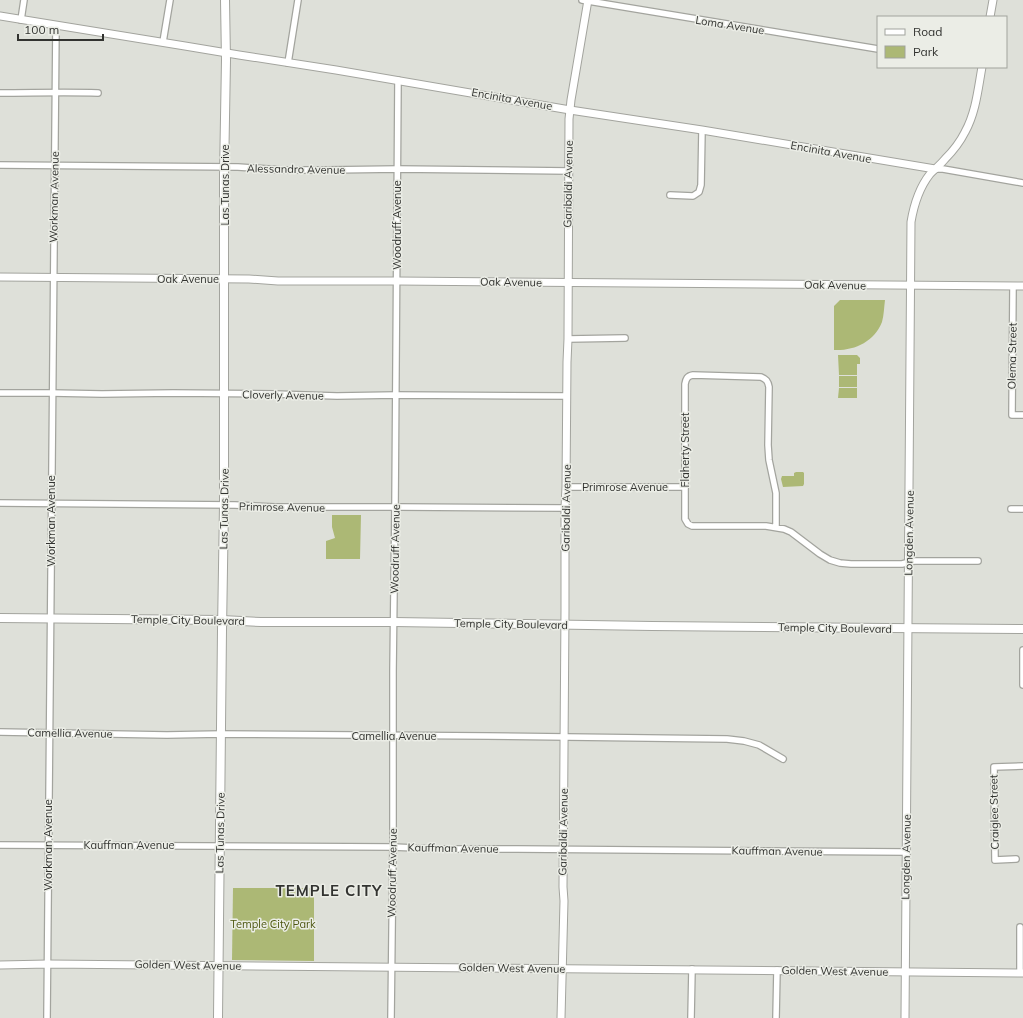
<svg xmlns="http://www.w3.org/2000/svg" width="1023" height="1018" viewBox="0 0 1023 1018" font-family="Mulish,sans-serif">
<style>
.green{fill:#acb875}
.lines{fill:none;stroke-linecap:round;stroke-linejoin:round}
.minor-casing{stroke:#a3a49e;stroke-width:8}
.tertiary-casing{stroke:#a3a49e;stroke-width:9}
.secondary-casing{stroke:#a3a49e;stroke-width:10}
.primary-casing{stroke:#a3a49e;stroke-width:10}
.minor{stroke:#fff;stroke-width:5.5}
.tertiary{stroke:#fff;stroke-width:7}
.secondary{stroke:#fff;stroke-width:8}
.primary{stroke:#fff;stroke-width:8}
.labels{text-anchor:middle;stroke-width:3;stroke-linejoin:round;paint-order:stroke}
.street-label{font-size:11px;fill:#323330;stroke:#ebede6}
.park-label{font-size:11px;fill:#4e5711;stroke:#ebede6}
.district-label{font-size:15px;font-weight:bold;letter-spacing:1px;fill:#323330;stroke:#ebede6}
</style>
<rect width="100%" height="100%" fill="#dee0d9"/>
<!-- green -->
<g class="green">
<path d="M840,300H885C884,307 884,315 882,322C874,342 854,351 834,350V306Z"/>
<path d="M838,355H857L860,358V364H857V375H839Z"/>
<rect x="839" y="376" width="18" height="11"/>
<path d="M839,388H857V398H838Z"/>
<path d="M796,472H803L804,473V484L803,486L783,487L781,479L782,476H794V473Z"/>
<path d="M332,515H361L360,559H326V541L335,538L332,527Z"/>
<path d="M233,888H314V961L232,960Z"/>
</g>
<g class="lines">
<defs>
<g id="minor">
<path d="M582,0L878,49"/>
<path d="M21,20L24,0"/>
<path d="M163,42L170,0"/>
<path d="M288,63L298,0"/>
<path d="M0,93C33,93 65,92 98,93"/>
<path d="M0,165L238,167L283,170H327L398,169L569,171"/>
<path d="M935,169H943L1023,183"/>
<path d="M670,195L693,196L699,192L701,185L702,130"/>
<path d="M1013,286L1012,415H1023"/>
<path d="M568,339L625,338"/>
<path d="M0,393H52L102,394L173,393L274,394L337,396L396,395L567,396"/>
<path d="M566,487H685"/>
<path d="M0,503L235,505L275,507H400L565,508"/>
<path d="M1011,509H1023"/>
<path d="M776,527V493L769,460L768,445L769,387C768,381 766,379 761,377L693,375C687,376 686,379 685,384V519L688,524L692,526H766L784,529L791,532L820,554L830,560L840,563L851,564H902L914,561H978"/>
<path d="M1023,650V685"/>
<path d="M0,732L167,735L221,734L487,736L727,739L744,741L759,745L783,759"/>
<path d="M0,845L393,847L438,849H518L906,852"/>
<path d="M1016,859L995,860L994,767L1023,766"/>
<path d="M1020,927V973"/>
<path d="M47,1018L56,25"/>
<path d="M391,1018L393,847V670L395,507L398,80"/>
<path d="M691,1018L692,969"/>
<path d="M776,1018L777,970"/>
</g>
<g id="tertiary">
<path d="M0,16L185,46L239,55L336,70L570,110L702,130L935,169"/>
<path d="M990,17L993,0"/>
<path d="M0,277L249,279L278,281H397L1023,286"/>
<path d="M0,965L48,964L1023,973"/>
<path d="M561,1018L564,901L563,887L565,610V508L566,487L567,362L568,339L569,119L571,100L588,0"/>
<path d="M905,1018L911,222C914,204 919,188 930,174C935,169 941,164 945,159C953,151 960,142 965,132C976,112 978,89 982,67"/>
</g>
<path id="secondary" d="M0,618L222,620L261,622H394L652,626L1023,629"/>
<path id="primary" d="M218,1018L222,630L224,505V175L226,60L225,0"/>
</defs>
<!-- minor casing -->
<use href="#minor" class="minor-casing"/>
<!-- tertiary casing -->
<use href="#tertiary" class="tertiary-casing"/>
<!-- secondary casing -->
<use href="#secondary" class="secondary-casing"/>
<!-- primary casing -->
<use href="#primary" class="primary-casing"/>
<!-- minor -->
<use href="#minor" class="minor"/>
<!-- tertiary -->
<use href="#tertiary" class="tertiary"/>
<!-- secondary -->
<use href="#secondary" class="secondary"/>
<!-- primary -->
<use href="#primary" class="primary"/>
</g>
<g class="labels">
<!-- street labels -->
<g class="street-label">
<text transform="translate(730 25) rotate(9)" y="4">Loma Avenue</text>
<text transform="translate(512 99) rotate(10)" y="4">Encinita Avenue</text>
<text transform="translate(831 152) rotate(10)" y="4">Encinita Avenue</text>
<text transform="translate(296 169) rotate(1)" y="4">Alessandro Avenue</text>
<text transform="translate(568 184) rotate(-89)" y="4">Garibaldi Avenue</text>
<text transform="translate(225 185) rotate(-90)" y="4">Las Tunas Drive</text>
<text transform="translate(54 197) rotate(-89)" y="4">Workman Avenue</text>
<text transform="translate(397 225) rotate(-90)" y="4">Woodruff Avenue</text>
<text x="188" y="283">Oak Avenue</text>
<text transform="translate(511 282) rotate(1)" y="4">Oak Avenue</text>
<text transform="translate(835 285) rotate(1)" y="4">Oak Avenue</text>
<text transform="translate(1012 356) rotate(-89)" y="4">Olema Street</text>
<text transform="translate(283 395) rotate(1)" y="4">Cloverly Avenue</text>
<text transform="translate(685 450) rotate(-90)" y="4">Flaherty Street</text>
<text x="625" y="491">Primrose Avenue</text>
<text transform="translate(282 507) rotate(1)" y="4">Primrose Avenue</text>
<text transform="translate(566 508) rotate(-89)" y="4">Garibaldi Avenue</text>
<text transform="translate(224 509) rotate(-89)" y="4">Las Tunas Drive</text>
<text transform="translate(51 521) rotate(-90)" y="4">Workman Avenue</text>
<text transform="translate(909 533) rotate(-89)" y="4">Longden Avenue</text>
<text transform="translate(395 549) rotate(-89)" y="4">Woodruff Avenue</text>
<text transform="translate(188 620) rotate(1)" y="4">Temple City Boulevard</text>
<text transform="translate(511 624) rotate(1)" y="4">Temple City Boulevard</text>
<text transform="translate(835 628) rotate(1)" y="4">Temple City Boulevard</text>
<text transform="translate(70 733) rotate(1)" y="4">Camellia Avenue</text>
<text x="394" y="740">Camellia Avenue</text>
<text transform="translate(994 812) rotate(-91)" y="4">Craiglee Street</text>
<text transform="translate(563 832) rotate(-89)" y="4">Garibaldi Avenue</text>
<text transform="translate(220 833) rotate(-89)" y="4">Las Tunas Drive</text>
<text transform="translate(48 845) rotate(-90)" y="4">Workman Avenue</text>
<text x="129" y="849">Kauffman Avenue</text>
<text transform="translate(453 848) rotate(1)" y="4">Kauffman Avenue</text>
<text transform="translate(777 851) rotate(1)" y="4">Kauffman Avenue</text>
<text transform="translate(906 857) rotate(-89)" y="4">Longden Avenue</text>
<text transform="translate(392 873) rotate(-89)" y="4">Woodruff Avenue</text>
<text transform="translate(188 965) rotate(1)" y="4">Golden West Avenue</text>
<text transform="translate(512 968) rotate(1)" y="4">Golden West Avenue</text>
<text transform="translate(835 971) rotate(1)" y="4">Golden West Avenue</text>
</g>
<!-- park labels -->
<g class="park-label">
<text x="273" y="928">Temple City Park</text>
</g>
<!-- district labels -->
<g class="district-label">
<text x="329" y="896">TEMPLE CITY</text>
</g>
</g>
<!-- legend -->
<rect x="877" y="16" width="130" height="52" fill="#ebede6" stroke="#a1a39d"/>
<rect x="885" y="29" width="20" height="6" fill="#ffffff" stroke="#a1a39d"/>
<text x="913" y="36" font-size="12" fill="#323330">Road</text>
<rect x="885" y="46" width="20" height="12" fill="#acb875" stroke="#a1a39d"/>
<text x="913" y="56" font-size="12" fill="#323330">Park</text>
<!-- scale -->
<path d="M18 34v6h85v-6" fill="none" stroke="#323330" stroke-width="2"/>
<text x="24" y="34" font-size="12" fill="#323330" stroke="#ebede6" stroke-width="3" paint-order="stroke">100 m</text>
</svg>
